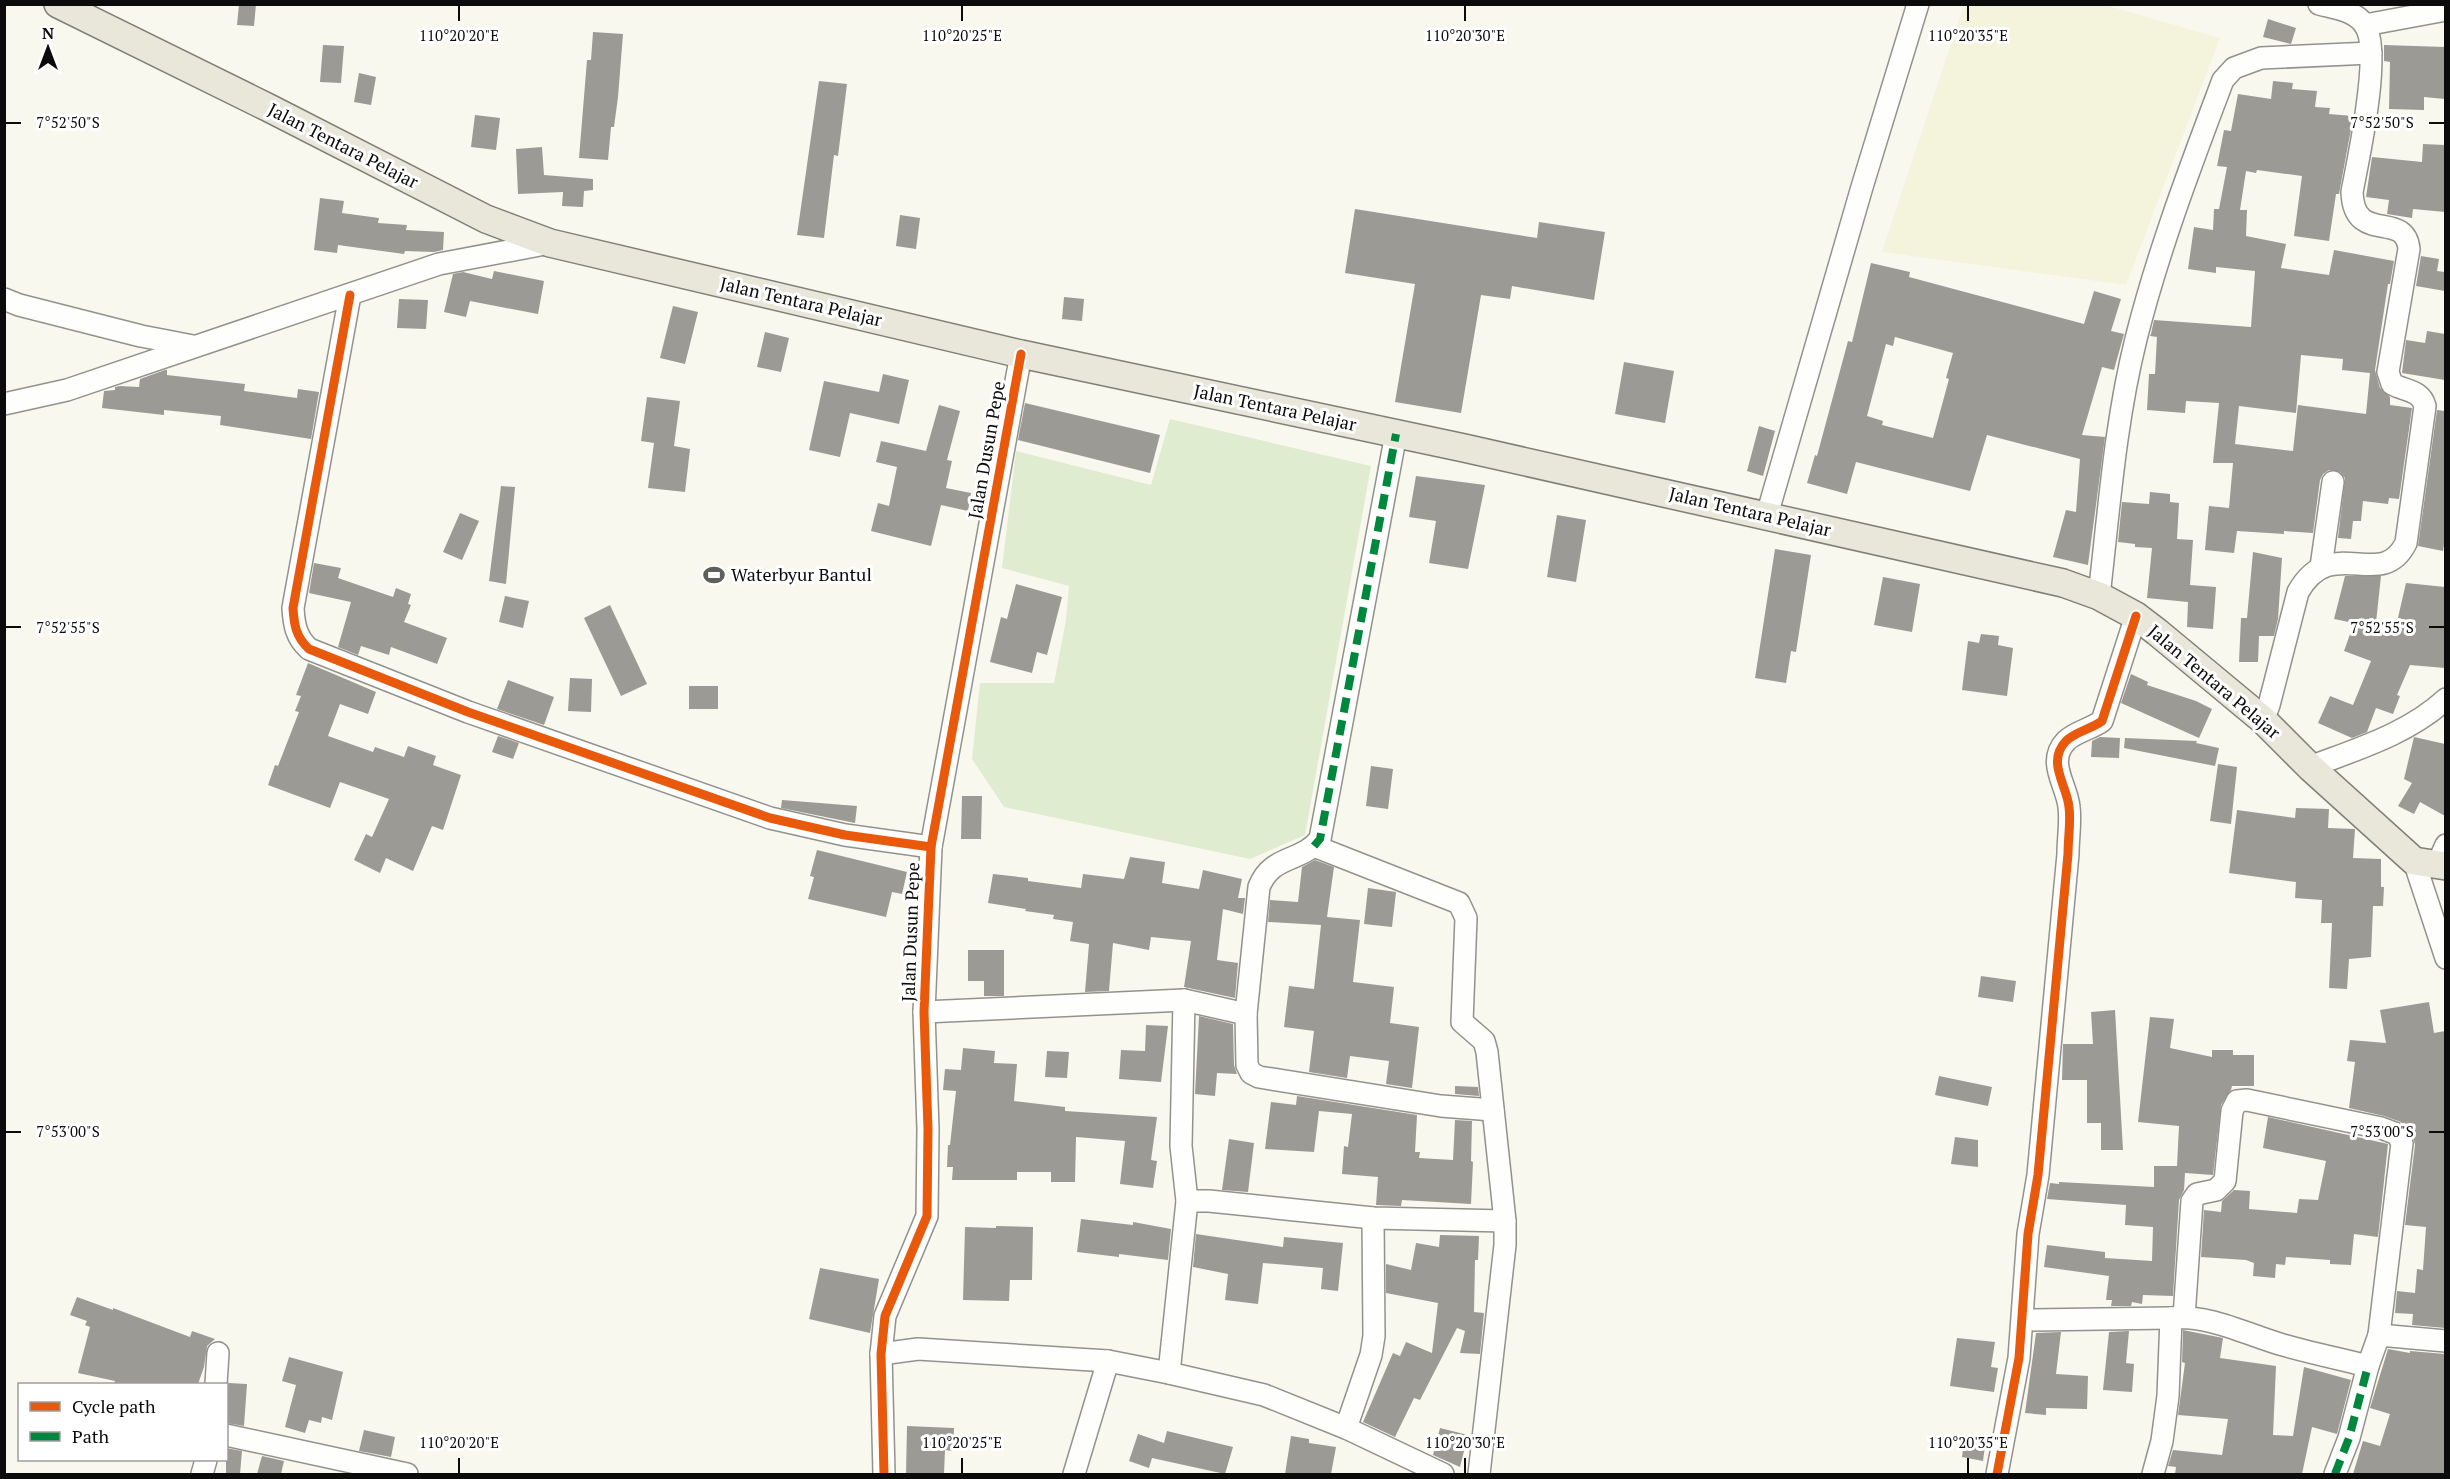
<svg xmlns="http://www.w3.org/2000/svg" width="2450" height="1479" viewBox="0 0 2450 1479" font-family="'PT Serif',serif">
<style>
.farmland{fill:#f4f4dc}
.green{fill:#dfecd0}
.building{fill:#9c9a94;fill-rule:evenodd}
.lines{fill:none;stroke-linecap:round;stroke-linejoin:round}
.minor-casing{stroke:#92928d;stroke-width:24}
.major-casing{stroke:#7f7f7a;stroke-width:30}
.minor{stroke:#fefefc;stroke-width:21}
.major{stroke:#e9e7d9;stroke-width:27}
.quiet{stroke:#00873e;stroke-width:8;stroke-dasharray:15 8;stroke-linecap:butt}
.cycleway-casing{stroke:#fff;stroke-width:13}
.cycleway{stroke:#e8590c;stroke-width:9}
.ticks{fill:none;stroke:#0b0b0b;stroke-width:2}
.labels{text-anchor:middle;stroke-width:6;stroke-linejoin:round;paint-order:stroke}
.street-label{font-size:18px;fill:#0b0b0b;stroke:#fff}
.poi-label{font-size:18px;fill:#0b0b0b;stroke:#fff;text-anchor:start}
.ticks-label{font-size:15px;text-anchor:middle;fill:#0b0b0b;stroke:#fff;stroke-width:6;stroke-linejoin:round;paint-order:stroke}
</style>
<rect width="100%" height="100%" fill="#f9f8ee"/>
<!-- farmland -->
<path class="farmland" d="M1964,5H2105L2220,38L2126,285L1882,252Z"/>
<!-- green -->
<path class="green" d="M1170,419L1371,466L1305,835L1250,859L1004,807L972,759L980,683H1054L1066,620L1069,586L1002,568L1016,451L1151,485Z"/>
<!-- building -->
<g class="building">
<path d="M239,4H256L254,26L237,25Z"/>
<path d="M2268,19L2296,28L2291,44L2263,37Z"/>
<path d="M593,32L623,34L618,97L614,127H611L608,160L579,158L587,60H591Z"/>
<path d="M323,45L344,46L341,83L320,82Z"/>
<path d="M2384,45L2445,47V99L2424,97V110L2389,109L2390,62L2384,61Z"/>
<path d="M359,73L376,77L371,105L354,102Z"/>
<path d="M819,81L847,84L838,156L834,155L824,238L797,235Z"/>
<path d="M2273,81L2293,83L2292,89L2317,91L2315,107L2330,108L2329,114L2353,116L2351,129L2339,194H2336L2329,241L2294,236L2302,176L2257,170L2256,173L2246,171L2240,210H2247L2246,236L2286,244L2281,268L2329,275L2334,250L2394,261L2390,284H2388L2375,370L2380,388L2390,397V405L2412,408L2399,499L2389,498L2388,504L2363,501L2361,521H2353L2351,539L2338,538L2345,478L2340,472L2329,470L2323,474L2320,480L2313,533L2284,531V534L2237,531L2234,553L2205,550L2209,506L2229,508L2233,463H2213L2219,403L2186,401L2185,413L2147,410L2149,374H2155L2157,337L2150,336L2151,334L2154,320L2251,327L2255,271L2216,267V273L2188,269L2194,227L2213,230L2214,209H2219L2227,167L2217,166L2224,130L2231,131L2238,94L2271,99ZM2301,355L2343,359L2342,370L2370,373L2366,414L2298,405L2293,451L2235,444L2239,406L2296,413Z"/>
<path d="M475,115L500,118L496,150L471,147Z"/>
<path d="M2423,144L2445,145V212L2413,209L2412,218L2387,214L2389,200L2366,197L2372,157L2422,162Z"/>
<path d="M542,147L544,175L593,179V190L584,191L583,207L562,206L563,192L518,194L516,149Z"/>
<path d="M320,198L344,201L342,213L379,218L378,223L407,225L406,230L444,232L443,250L434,252L405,251L404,254L338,245L337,253L314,250Z"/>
<path d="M1355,209L1537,238L1539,222L1605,232L1594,300L1512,286L1510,299L1481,295L1461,413L1395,402L1415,284L1345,273Z"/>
<path d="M900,215L920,218L916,249L896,246Z"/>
<path d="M2421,256L2439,259L2437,271L2445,272V291L2416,286Z"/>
<path d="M1871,263L1910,272L1909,277L2084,324L2094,291L2121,299L2111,331L2124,334L2114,370L2102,367L2082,435L2105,437L2088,565L2053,557L2066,510L2076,512L2080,459L1987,435L1970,491L1856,462L1847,494L1807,483L1815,455L1817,456L1848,341L1852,342ZM1895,337L1953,353L1946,378L1949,379L1933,438L1882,425L1883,421L1867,416L1886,344L1893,346Z"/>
<path d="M494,271L544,281L538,314L470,301L466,317L444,312L453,274L463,272L492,279Z"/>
<path d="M1064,297L1084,299L1082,321L1062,319Z"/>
<path d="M399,299L428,300L426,329L397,328Z"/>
<path d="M673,306L698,312L685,364L660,358Z"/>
<path d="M2427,331L2445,334V380L2402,373L2406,340L2425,343Z"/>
<path d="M765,332L789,338L781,372L757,367Z"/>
<path d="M1624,362L1674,371L1665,423L1615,414Z"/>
<path d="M165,370H167V375L245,384L244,391L297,398L298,389L319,392L311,439L220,425L221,416L164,410V415L102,408L104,391L115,390V387L120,386L139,387L140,379Z"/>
<path d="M883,374L909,380L899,424L850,413L840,457L809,450L824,381L879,392Z"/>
<path d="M647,397L680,401L674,446L690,449L685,492L648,488L654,443L641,441Z"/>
<path d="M1025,403L1160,435L1150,473L1018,440Z"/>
<path d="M939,405L960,411L947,460L952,461L946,488L971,493L968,511L941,505L931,546L871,531L878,503L889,506L897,467L876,462L881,441L926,451Z"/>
<path d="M2437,410L2445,411V539L2443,551L2418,546Z"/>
<path d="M1759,426L1775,431L1763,476L1747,471Z"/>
<path d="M1416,476L1485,485L1468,569L1429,563L1436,521L1409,517Z"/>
<path d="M501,486L515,487L506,584L489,581Z"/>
<path d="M2150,492L2170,494V502L2179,503L2177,539L2193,540L2190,585L2216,587L2213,629L2187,627L2188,602L2147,598L2152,548L2135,547V544L2118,542L2122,502L2149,504Z"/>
<path d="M460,513L479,521L462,560L443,552Z"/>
<path d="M1557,515L1586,520L1576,582L1547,577Z"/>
<path d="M1775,549L1811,555L1796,652L1791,651L1786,683L1755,678Z"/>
<path d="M2253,552L2282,558L2278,619L2274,636H2259L2258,662H2239L2241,618H2247Z"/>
<path d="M314,563L341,568L338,578L393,597L396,588L411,594L408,604L411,605L404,622L447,638L437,664L391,647L389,655L361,646L358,655L338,647L351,602L309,593Z"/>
<path d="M2345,576H2381L2375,632L2394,635L2406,583L2445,587V668L2410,665L2397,695L2400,696L2393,714L2376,708L2367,732L2352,738L2318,723L2330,696L2353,705L2371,661L2344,651L2354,623L2334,619Z"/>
<path d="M1883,577L1920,584L1912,632L1874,625Z"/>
<path d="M1016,584L1062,597L1047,655L1037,652L1032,673L990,662L1001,617L1007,619Z"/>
<path d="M505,596L529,601L523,628L499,622Z"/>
<path d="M610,605L647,684L621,696L584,618Z"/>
<path d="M1981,634L1999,636L1998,645L2013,648L2007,696L1962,690L1968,641L1979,643Z"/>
<path d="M308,663L376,692L368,714L340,704L328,736L373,752L375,747L404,757L408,746L436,756L433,765L461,775L443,830L432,826L413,871L386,858L380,873L354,860L366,834L372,837L389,799L340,782L330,808L268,785L275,765L278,766L299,712L295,711L301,696L296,695Z"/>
<path d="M2131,674L2148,682L2147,685L2196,701L2212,709L2199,738L2121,703Z"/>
<path d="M570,678L592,679L591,712L568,711Z"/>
<path d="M508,680L554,697L544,725L497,709Z"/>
<rect x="689" y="686" width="29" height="23"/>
<path d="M498,736L519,743L513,759L492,752Z"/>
<path d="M2100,737L2120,738L2119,758L2091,757L2092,741Z"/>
<path d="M2414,737L2445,744V816L2420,802L2414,814L2398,806L2412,783L2404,779Z"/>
<path d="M2125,738L2197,741L2196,743L2219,748L2215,766L2124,748Z"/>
<path d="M2218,764L2237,767L2231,824L2210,821Z"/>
<path d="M1371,766L1393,769L1388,809L1366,806Z"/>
<path d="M962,796H982L981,839H961Z"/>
<path d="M782,800L857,806L855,823L781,808Z"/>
<path d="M2296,808L2329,809L2328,828L2355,829L2353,858L2381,859V887H2384L2383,906H2373L2371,957L2349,959L2347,989L2329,988L2332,923H2321L2322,900L2295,898L2296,882L2229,873L2237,810L2295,818Z"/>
<path d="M817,850L907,872L902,894L892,892L886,917L808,899L814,877L810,876Z"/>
<path d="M1130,857L1165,862L1162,883L1199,889L1203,870L1242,879L1238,898H1245L1243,914L1223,909L1217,960L1238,963L1235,998L1184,987L1191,941L1151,937L1149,950L1113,943L1109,991L1085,992L1089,944L1070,941L1073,922L1053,919L1054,915L1025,911L1026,909L988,903L993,874L1028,878V881L1081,888L1083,874L1124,879Z"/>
<path d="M1315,860L1334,867L1327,917L1360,920L1353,982L1394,987L1390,1023L1419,1027L1412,1088L1386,1084L1389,1061L1350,1056L1347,1078L1309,1072L1314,1031L1284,1027L1289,986L1314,989L1321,925L1268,922L1270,900L1298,902L1302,867Z"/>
<path d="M1368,888L1396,892L1392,927L1364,924Z"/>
<path d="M968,950H1004V996H984V981H968Z"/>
<path d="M1981,976L2016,981L2013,1002L1978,997Z"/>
<path d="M2429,1002L2434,1033L2445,1031V1328L2412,1325L2413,1314L2395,1313L2397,1291L2415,1293L2417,1269L2423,1270L2426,1227L2405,1225L2415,1145L2413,1137L2401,1122L2384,1116L2349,1108L2355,1062L2347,1061L2350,1040L2386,1043L2380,1010Z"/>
<path d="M2115,1010L2123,1150H2101V1123H2087V1080H2062L2063,1044H2093L2091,1012Z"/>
<path d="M1199,1016L1233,1024L1234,1065L1237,1074L1217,1073L1215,1096L1195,1094Z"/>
<path d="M2150,1017L2174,1019L2170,1048L2212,1057V1050H2233V1055H2254V1086H2232L2231,1090L2221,1105L2213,1175L2185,1173L2184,1190L2179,1200L2173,1296L2143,1295L2142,1304L2132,1302L2131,1306H2111L2112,1300H2106L2109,1276L2044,1267L2047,1245L2105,1252V1258L2152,1261L2153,1227L2125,1225L2126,1205L2047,1199L2050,1183L2059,1184V1182L2154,1187V1166H2177L2179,1126L2138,1122Z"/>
<path d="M1146,1025L1168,1026L1161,1082L1119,1079L1121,1050L1145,1051Z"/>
<path d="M963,1048L995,1051L994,1063L1017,1064L1014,1101L1065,1107V1111L1157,1117L1151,1160L1157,1161L1153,1188L1120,1184L1125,1141L1076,1137L1075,1182H1051V1172H1017V1180H952L953,1167H947L948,1145H950L956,1091L943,1090L945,1069L961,1070Z"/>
<path d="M1047,1051L1069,1052L1067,1078L1045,1077Z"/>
<path d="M1939,1076L1992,1087L1988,1106L1935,1095Z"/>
<path d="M1455,1086L1478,1087L1479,1096L1455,1094Z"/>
<path d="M1297,1096L1417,1115L1415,1152H1420L1419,1158L1453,1160L1455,1120L1472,1121L1471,1161L1473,1162L1471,1204L1402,1200L1401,1206L1376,1205L1378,1177L1342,1174L1344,1146L1348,1147L1352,1114L1319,1111L1314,1152L1265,1149L1271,1102L1296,1105Z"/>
<path d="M2268,1117L2388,1144L2378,1237L2354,1234L2351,1265L2330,1264V1260L2286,1257L2285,1265L2276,1264L2275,1278L2253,1276L2254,1263L2246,1260L2201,1257L2204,1210L2221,1212L2222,1201L2234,1190L2250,1191L2249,1209L2297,1213L2299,1199L2318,1200L2326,1161L2263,1148Z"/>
<path d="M1955,1137L1978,1140V1167L1951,1164Z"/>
<path d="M1229,1139L1254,1143L1248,1192L1222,1190Z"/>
<path d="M1081,1219L1133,1225V1222L1171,1229L1168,1260L1119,1254V1257L1077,1252Z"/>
<path d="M996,1226L1033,1227L1032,1280H1010L1009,1301L963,1300L965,1227L996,1228Z"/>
<path d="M1196,1234L1283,1247L1284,1237L1343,1243L1338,1291L1321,1289L1323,1268L1263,1263L1258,1304L1225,1300L1228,1274L1193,1267Z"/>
<path d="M1440,1235L1479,1236L1478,1260H1475L1474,1312L1484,1313L1480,1354L1460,1353L1465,1331L1457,1328L1420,1400L1414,1398L1395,1437L1363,1422L1393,1353L1400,1356L1406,1342L1432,1353L1438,1303L1386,1293V1264L1411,1270L1416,1243L1439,1247Z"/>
<path d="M820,1268L879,1279L870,1333L809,1319Z"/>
<path d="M77,1297L113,1310V1308L190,1337L192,1331L215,1339L207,1346L204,1367L198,1384H114L115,1381L78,1373L90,1327L85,1325L87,1321L70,1315Z"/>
<path d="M2183,1330L2223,1338L2220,1358L2276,1366L2273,1435L2293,1436L2304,1367L2351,1380L2337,1434L2312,1427L2302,1474H2175L2176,1467L2168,1466L2173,1450L2222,1455L2228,1419L2178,1415L2185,1363L2182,1362Z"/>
<path d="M2129,1331L2126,1363L2134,1364L2132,1392L2103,1390L2109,1332Z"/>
<path d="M2061,1332L2056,1374L2088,1376L2087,1409L2046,1408V1415L2025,1413L2036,1333Z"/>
<path d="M1957,1338L1995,1342L1991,1367L1998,1368L1994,1392L1950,1386Z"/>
<path d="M2388,1349L2410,1353V1351L2445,1354V1474H2353L2363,1441L2380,1446L2390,1414L2370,1408Z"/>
<path d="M289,1357L343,1372L332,1420L322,1417L321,1423L309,1420L305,1433L285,1427L296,1385L282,1381Z"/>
<path d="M229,1383L247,1384L244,1426L226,1423V1391Z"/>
<path d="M907,1426L954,1428L953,1451L945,1450L944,1474H906Z"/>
<path d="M1440,1428L1468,1435L1460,1467L1433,1455Z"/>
<path d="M364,1430L395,1437L391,1457L359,1451Z"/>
<path d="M1167,1431L1233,1447L1225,1474L1152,1458L1149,1468L1129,1461L1138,1434L1164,1443Z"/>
<path d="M1965,1435L1986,1438L1983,1461L1962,1457Z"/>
<path d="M1291,1436L1309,1439V1443L1336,1447L1331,1474H1285Z"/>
<path d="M226,1448L242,1451L240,1474H226Z"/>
<path d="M262,1456L284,1461L281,1474H257Z"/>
</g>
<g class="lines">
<defs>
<g id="minor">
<path d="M2365,25L2446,10"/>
<path d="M350,295L293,608C294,625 296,637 309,649L468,712L770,818L845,835L931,847"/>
<path d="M4,299L19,305L141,336L193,346"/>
<path d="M4,404L67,390L439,264L550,243"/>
<path d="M1767,515L1862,187L1918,4"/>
<path d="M2321,567L2333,482"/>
<path d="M2099,596C2109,510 2115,423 2136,339C2158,251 2191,165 2223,80L2234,68L2261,58L2371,53"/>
<path d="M2263,720L2269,705L2298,592C2332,532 2381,593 2406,543L2425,406C2421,390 2405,391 2392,384L2388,372L2409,249C2405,209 2354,246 2352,192C2358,160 2383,48 2364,24C2354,10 2334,8 2319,4"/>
<path d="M2310,767C2357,749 2408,734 2446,699"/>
<path d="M1314,846L1459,903L1466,918L1462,1022L1484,1041L1487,1052L1505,1221V1245L1479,1474"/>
<path d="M2414,861L2446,958"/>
<path d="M2437,865L2446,845"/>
<path d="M924,1012L1184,1000L1246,1014L1247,1065L1251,1073L1259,1077L1441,1106L1493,1110"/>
<path d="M1246,1014L1259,887C1272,854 1301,863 1320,839L1396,434"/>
<path d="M1187,1201H1209L1373,1218L1505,1221"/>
<path d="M2184,1317L2192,1201L2197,1194L2216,1190L2225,1181L2232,1111L2237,1101L2247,1100L2381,1128L2397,1134L2402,1143L2379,1335"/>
<path d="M2023,1320L2171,1318"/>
<path d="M881,1354L918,1349L1108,1361L1169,1373L1264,1395L1346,1428L1443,1474"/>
<path d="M1169,1373L1187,1201L1181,1146L1184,1000"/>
<path d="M216,1384L218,1353"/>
<path d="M1346,1428L1371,1355L1374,1336L1373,1218"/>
<path d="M226,1435L407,1474"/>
<path d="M202,1474L206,1460"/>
<path d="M884,1474L881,1354L885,1316L927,1216L928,1129L924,1012L931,847L1021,354"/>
<path d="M1074,1474L1108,1361"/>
<path d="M1997,1474L2019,1358L2028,1234L2038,1175L2068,854C2068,838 2071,822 2069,807C2067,785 2046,762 2066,741C2075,732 2091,729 2102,721L2136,616"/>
<path d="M2153,1474L2162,1441L2168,1396L2171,1318C2208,1314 2248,1335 2283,1345C2311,1353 2340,1359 2368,1366L2379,1335L2446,1341"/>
<path d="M2335,1474L2349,1438L2368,1366"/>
</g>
<path id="major" d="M58,4L269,108L486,219L550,243L1021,354L1464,448L2063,583L2099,596L2136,616L2157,632L2263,720L2310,767L2414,861L2446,866"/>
</defs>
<!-- minor casing -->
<use href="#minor" class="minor-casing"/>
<!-- major casing -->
<use href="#major" class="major-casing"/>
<!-- minor -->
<use href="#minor" class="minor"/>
<!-- major -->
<use href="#major" class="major"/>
<!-- quiet -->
<g class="quiet">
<path d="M1314,846L1320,839L1396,434"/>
<path d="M2335,1474L2349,1438L2368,1366"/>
</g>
<defs>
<g id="cycleway">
<path d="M350,295L293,608C294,625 296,637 309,649L468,712L770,818L845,835L931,847"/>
<path d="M884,1474L881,1354L885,1316L927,1216L928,1129L924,1012L931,847L1021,354"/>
<path d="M1997,1474L2019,1358L2028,1234L2038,1175L2068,854C2068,838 2071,822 2069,807C2067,785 2046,762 2066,741C2075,732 2091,729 2102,721L2136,616"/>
</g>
</defs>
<!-- cycleway casing -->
<use href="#cycleway" class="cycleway-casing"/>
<!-- cycleway -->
<use href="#cycleway" class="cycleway"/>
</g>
<!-- ticks -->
<path class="ticks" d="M459,6V21M962,6V21M1465,6V21M1968,6V21M6,123H21M2429,123H2444M6,627H21M2429,627H2444M6,1132H21M2429,1132H2444M459,1458V1473M962,1458V1473M1465,1458V1473M1968,1458V1473"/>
<!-- icons -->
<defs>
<symbol id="stadium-bare" viewBox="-9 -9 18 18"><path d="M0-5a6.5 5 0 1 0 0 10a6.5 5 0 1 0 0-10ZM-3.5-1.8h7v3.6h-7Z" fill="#5e5e5a" stroke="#fff" stroke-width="2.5" paint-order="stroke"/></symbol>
</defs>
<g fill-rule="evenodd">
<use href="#stadium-bare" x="699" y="560" width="30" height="30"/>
</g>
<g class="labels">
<!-- street labels -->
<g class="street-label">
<text transform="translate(343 146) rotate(27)" y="6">Jalan Tentara Pelajar</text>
<text transform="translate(801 302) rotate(13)" y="6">Jalan Tentara Pelajar</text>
<text transform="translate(1275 408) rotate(12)" y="6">Jalan Tentara Pelajar</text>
<text transform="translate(987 450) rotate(-80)" y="6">Jalan Dusun Pepe</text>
<text transform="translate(1750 512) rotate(13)" y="6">Jalan Tentara Pelajar</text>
<text transform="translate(2214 682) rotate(40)" y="6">Jalan Tentara Pelajar</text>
<text transform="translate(911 932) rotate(-88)" y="6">Jalan Dusun Pepe</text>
</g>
<!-- poi labels -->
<g class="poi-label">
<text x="731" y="581">Waterbyur Bantul</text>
</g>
</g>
<g class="ticks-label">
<text x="459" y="41">110°20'20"E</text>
<text x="962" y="41">110°20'25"E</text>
<text x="1465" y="41">110°20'30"E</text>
<text x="1968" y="41">110°20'35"E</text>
<text x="68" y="128">7°52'50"S</text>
<text x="2382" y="128">7°52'50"S</text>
<text x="68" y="633">7°52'55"S</text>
<text x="2382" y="633">7°52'55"S</text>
<text x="68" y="1137">7°53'00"S</text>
<text x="2382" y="1137">7°53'00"S</text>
<text x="459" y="1448">110°20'20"E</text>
<text x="962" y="1448">110°20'25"E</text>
<text x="1465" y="1448">110°20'30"E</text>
<text x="1968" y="1448">110°20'35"E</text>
</g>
<!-- border -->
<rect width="2450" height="1479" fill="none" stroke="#0b0b0b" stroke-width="12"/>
<!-- legend -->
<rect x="18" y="1383" width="210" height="78" fill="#ffffff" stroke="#9d9d9d" stroke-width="1.5"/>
<rect x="30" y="1402" width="30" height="9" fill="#e8590c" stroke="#9d9d9d" stroke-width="1.5"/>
<text x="72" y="1413" font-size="18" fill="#0b0b0b">Cycle path</text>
<rect x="30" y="1432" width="30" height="9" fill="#00873e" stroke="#9d9d9d" stroke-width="1.5"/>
<text x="72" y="1443" font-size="18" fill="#0b0b0b">Path</text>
<!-- north arrow -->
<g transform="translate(48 48)" stroke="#ffffff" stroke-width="4.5" paint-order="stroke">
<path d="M0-4.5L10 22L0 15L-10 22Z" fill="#0b0b0b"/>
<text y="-9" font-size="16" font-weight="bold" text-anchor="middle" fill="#0b0b0b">N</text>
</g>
</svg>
